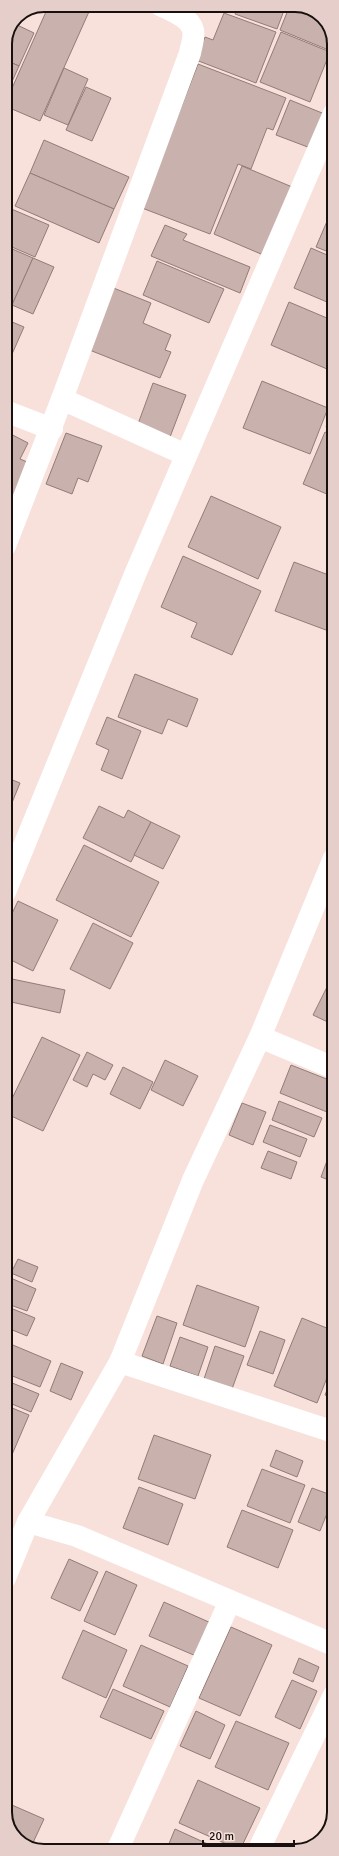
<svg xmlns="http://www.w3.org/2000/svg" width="339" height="1856" viewBox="0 0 339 1856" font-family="Signika,sans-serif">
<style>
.building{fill:#c9b2ad;stroke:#917c77}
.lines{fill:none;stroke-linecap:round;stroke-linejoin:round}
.minor{stroke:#fff;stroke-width:22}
.rim{fill:none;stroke:#18100e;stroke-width:2}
</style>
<rect width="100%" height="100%" fill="#f8e0db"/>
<!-- building -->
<g class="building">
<path d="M49,5H92L40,121L5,106V104Z"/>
<path d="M239,5H286L277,29L235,14Z"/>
<path d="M290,5H300L323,16L334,38L331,51L280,30Z"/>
<path d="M224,13L276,32L256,83L196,60L205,37L213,40Z"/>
<path d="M13,23L34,33L19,66L5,60V43Z"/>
<path d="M281,32L330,52L310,102L260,82Z"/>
<path d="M5,60L19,66L6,95H5Z"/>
<path d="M198,64L286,98L273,130L267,128L251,169L238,164L210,234L142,208Z"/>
<path d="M64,68L88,79L68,125L44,115Z"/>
<path d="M86,87L111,98L92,141L66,130Z"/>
<path d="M290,100L327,115L313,149L276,135Z"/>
<path d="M44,140L129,177L114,209L30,173Z"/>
<path d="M242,166L297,189L268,257L214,234Z"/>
<path d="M30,173L114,209L99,243L15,206Z"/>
<path d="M334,205V254L316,247Z"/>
<path d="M9,208L49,225L35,257L5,244V216Z"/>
<path d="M165,225L187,234L183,240L250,267L240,293L151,256Z"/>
<path d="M10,248L33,258L12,305L5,302V260Z"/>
<path d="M311,248L334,258V305L294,288Z"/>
<path d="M33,258L54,267L33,314L12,305Z"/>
<path d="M157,261L224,289L209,323L143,295Z"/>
<path d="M111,287L151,303L143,323L171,335L165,350L171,352L160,378L87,349Z"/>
<path d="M289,302L334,321V372L271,345Z"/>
<path d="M5,319L24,327L5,370Z"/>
<path d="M262,381L328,408L310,454L243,428Z"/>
<path d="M153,383L186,395L170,437L138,424Z"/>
<path d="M334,410V430L326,427Z"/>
<path d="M5,431L28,443L20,459L32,464L5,518Z"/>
<path d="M325,432L334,436V497L303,484Z"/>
<path d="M66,433L102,446L88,482L78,478L72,494L46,484Z"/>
<path d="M211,496L281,527L258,579L188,547Z"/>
<path d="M183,556L261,591L232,655L191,637L197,623L161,607Z"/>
<path d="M294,562L334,577V633L275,611Z"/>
<path d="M135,674L198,699L187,727L168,719L162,734L118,717Z"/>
<path d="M107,717L141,731L122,779L101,770L109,750L96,744Z"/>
<path d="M5,777L20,783L5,820Z"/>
<path d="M99,806L124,818L128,810L151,822L131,862L83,838Z"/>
<path d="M151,822L180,836L163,869L134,855Z"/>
<path d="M84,845L159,882L131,937L56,900Z"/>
<path d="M18,901L58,920L33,971L5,957V928Z"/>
<path d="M93,923L133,943L110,989L70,969Z"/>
<path d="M334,973V1025L313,1015Z"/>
<path d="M12,979L65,990L60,1013L7,1001Z"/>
<path d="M42,1037L80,1055L43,1131L5,1113Z"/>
<path d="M87,1052L113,1065L105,1080L93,1074L87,1087L73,1080Z"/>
<path d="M165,1060L198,1076L183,1106L151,1090Z"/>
<path d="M291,1065L334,1082L332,1114L280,1093Z"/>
<path d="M123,1067L153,1082L140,1109L110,1094Z"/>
<path d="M279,1101L322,1118L314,1137L272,1120Z"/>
<path d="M242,1103L266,1112L253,1145L229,1135Z"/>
<path d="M270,1125L307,1139L300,1157L263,1142Z"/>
<path d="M334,1142V1182L321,1177Z"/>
<path d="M268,1151L297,1162L291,1179L261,1168Z"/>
<path d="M18,1259L38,1267L32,1282L11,1273Z"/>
<path d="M6,1276L36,1289L27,1311L5,1303Z"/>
<path d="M197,1285L259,1307L245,1347L183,1325Z"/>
<path d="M8,1307L35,1318L27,1336L5,1327V1314Z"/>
<path d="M157,1316L177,1323L163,1364L142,1356Z"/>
<path d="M302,1318L334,1331V1360L317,1403L274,1386Z"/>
<path d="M260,1331L285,1340L273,1374L247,1365Z"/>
<path d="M180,1337L208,1347L198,1376L170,1366Z"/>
<path d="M8,1343L51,1361L40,1387L5,1373V1348Z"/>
<path d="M215,1346L244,1356L232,1389L204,1379Z"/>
<path d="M61,1363L83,1372L71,1400L50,1391Z"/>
<path d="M334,1373V1399L325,1395Z"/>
<path d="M5,1380L39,1394L31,1412L5,1401Z"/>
<path d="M5,1405L29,1415L5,1471Z"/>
<path d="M154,1435L211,1455L195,1499L138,1479Z"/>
<path d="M276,1450L303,1461L297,1477L270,1466Z"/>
<path d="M262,1469L305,1485L290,1523L247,1506Z"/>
<path d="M139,1487L183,1504L168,1545L123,1528Z"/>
<path d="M312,1488L334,1496L320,1531L298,1522Z"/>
<path d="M242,1510L293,1530L278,1568L227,1547Z"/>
<path d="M334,1515V1533L328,1531Z"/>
<path d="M69,1559L98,1572L80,1611L51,1598Z"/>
<path d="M106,1571L137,1585L115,1635L84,1621Z"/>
<path d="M164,1602L211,1623L196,1656L149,1636Z"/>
<path d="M231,1627L272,1645L240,1716L199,1698Z"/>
<path d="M83,1630L127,1650L106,1698L62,1678Z"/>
<path d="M141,1645L188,1666L170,1707L123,1686Z"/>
<path d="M299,1658L319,1667L313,1682L293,1673Z"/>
<path d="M292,1680L317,1691L300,1729L275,1717Z"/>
<path d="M113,1689L164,1711L151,1739L100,1717Z"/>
<path d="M196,1711L225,1725L210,1759L180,1746Z"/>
<path d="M236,1721L289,1743L268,1790L215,1767Z"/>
<path d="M198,1780L260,1808L240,1850L179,1823Z"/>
<path d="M5,1802L44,1819L31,1847L16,1840L5,1818Z"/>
<path d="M175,1829L223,1851H166Z"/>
</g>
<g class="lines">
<!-- minor -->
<g class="minor">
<path d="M62,399L190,53C191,46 195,37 193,30C190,17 171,10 160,5"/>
<path d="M5,411L52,429"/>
<path d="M5,546L62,399L186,455"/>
<path d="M5,892L136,572L334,113"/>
<path d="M260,1037L334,1068"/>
<path d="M120,1362L334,1432"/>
<path d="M28,1522L77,1536L334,1645"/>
<path d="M5,1578L28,1522L120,1362L193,1180L260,1037L334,858"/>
<path d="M117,1851L230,1601"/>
<path d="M258,1851L334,1695"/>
</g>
</g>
<!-- crop -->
<path d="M0 0H339V1856H0ZM44 12H295A32 32 0 0 1 327 44V1812A32 32 0 0 1 295 1844H44A32 32 0 0 1 12 1812V44A32 32 0 0 1 44 12Z" fill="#e6cfcb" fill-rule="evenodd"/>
<path class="rim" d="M44 12H295A32 32 0 0 1 327 44V1812A32 32 0 0 1 295 1844H44A32 32 0 0 1 12 1812V44A32 32 0 0 1 44 12Z"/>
<!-- scale -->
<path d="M203 1840v6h91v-6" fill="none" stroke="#18100e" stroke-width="2"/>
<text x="209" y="1840" font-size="12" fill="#18100e" stroke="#f8e0db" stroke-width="3" paint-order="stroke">20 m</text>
</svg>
